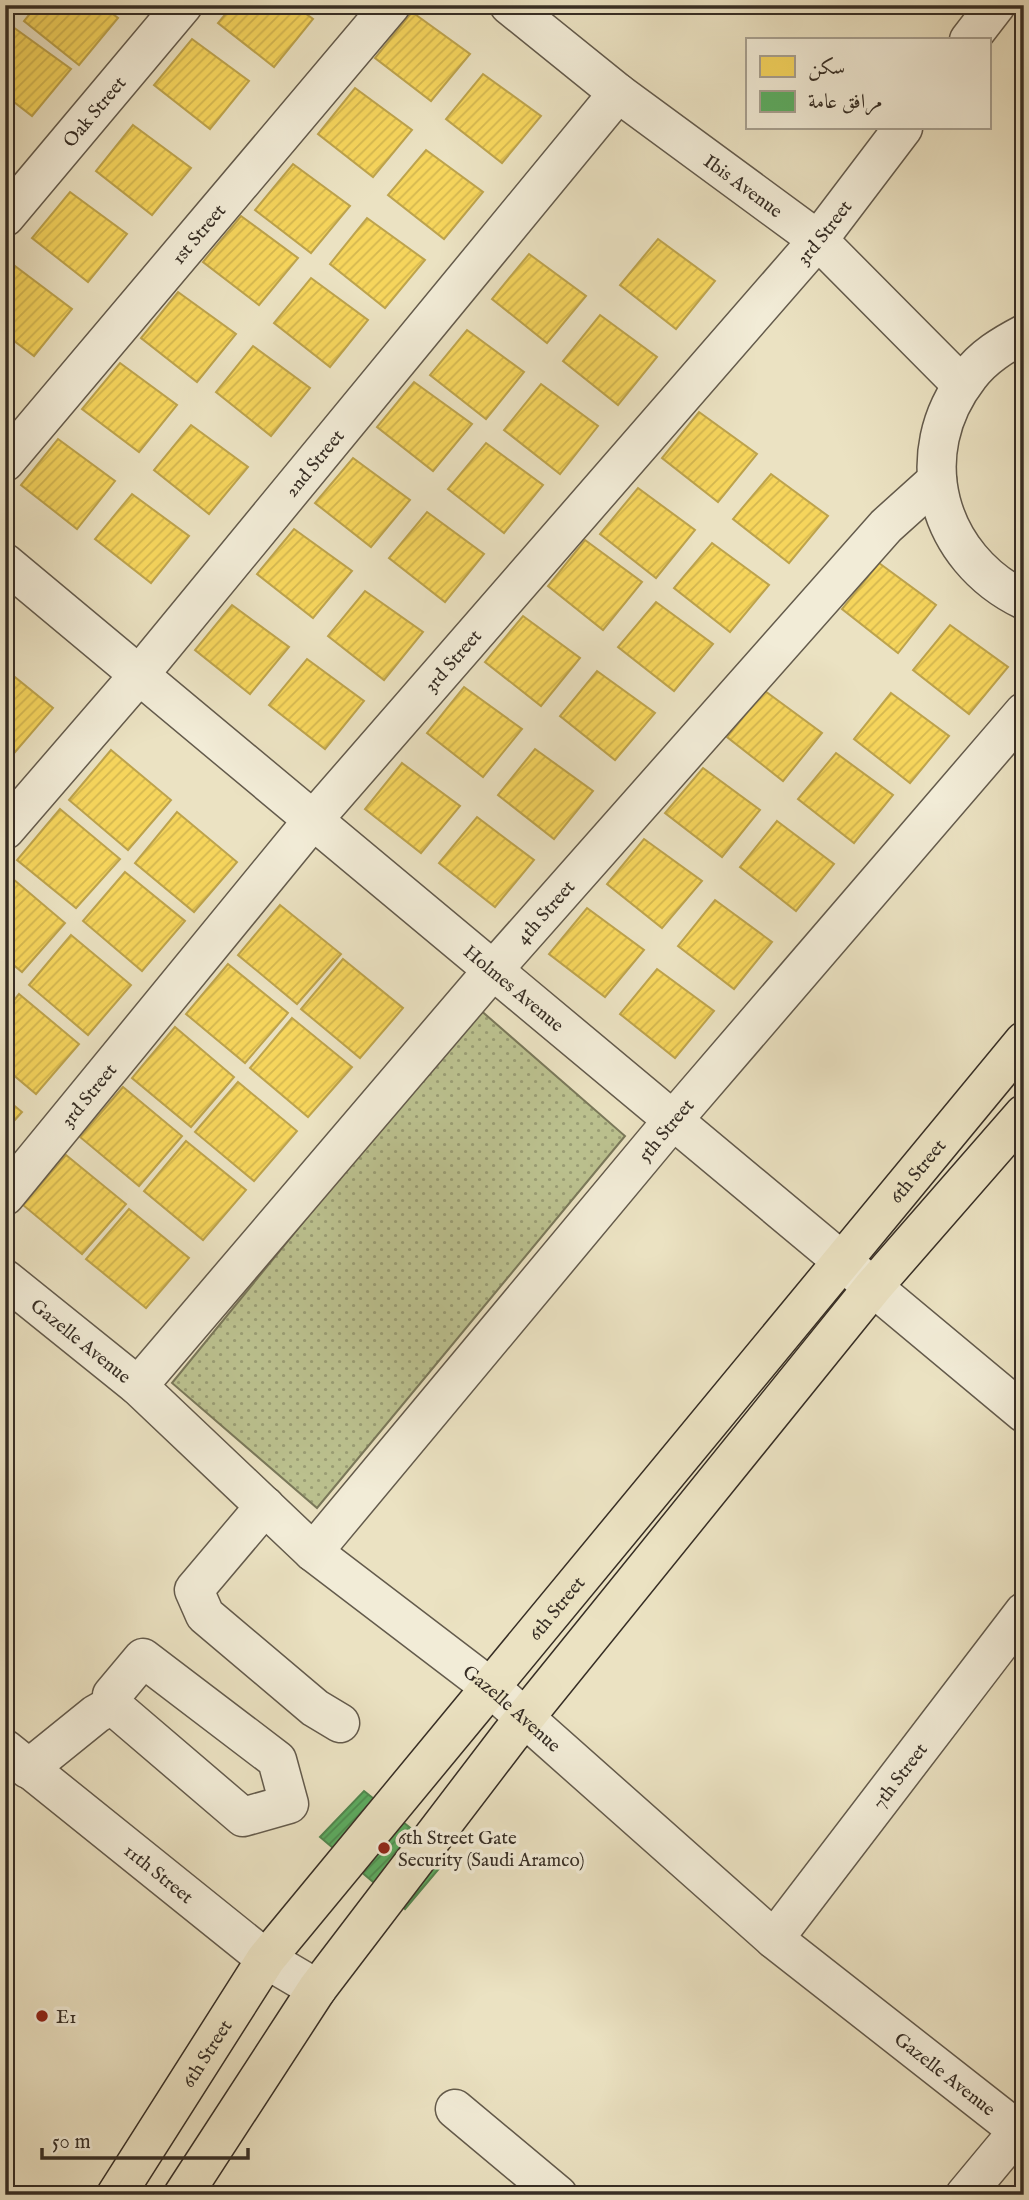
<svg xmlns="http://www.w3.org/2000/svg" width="1029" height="2200" viewBox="0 0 1029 2200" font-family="'IM FELL English',Amiri,serif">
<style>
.park{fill:url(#park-dots);stroke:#7a785a;stroke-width:2}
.homes{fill:url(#homes-hatch);stroke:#bda34c;stroke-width:2}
.public{fill:url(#public-hatch);stroke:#50884f;stroke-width:2}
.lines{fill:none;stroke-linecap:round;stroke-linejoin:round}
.minor-casing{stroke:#645b4c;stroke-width:41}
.major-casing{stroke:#372e25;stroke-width:41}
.minor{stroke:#f2ecd7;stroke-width:38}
.major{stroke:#ebe2c2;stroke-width:38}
.poi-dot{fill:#8f2418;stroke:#f2ecd7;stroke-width:2.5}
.labels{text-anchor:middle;stroke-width:7;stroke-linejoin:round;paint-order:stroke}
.street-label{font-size:19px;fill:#372e25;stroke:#f2ecd7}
.poi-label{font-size:19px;fill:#372e25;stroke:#f2ecd7;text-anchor:start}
</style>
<defs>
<pattern id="park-dots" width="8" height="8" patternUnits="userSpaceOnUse" patternTransform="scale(1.75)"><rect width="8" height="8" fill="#bcc290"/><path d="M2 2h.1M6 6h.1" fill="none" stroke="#9a9e75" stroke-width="1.8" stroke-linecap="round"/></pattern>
<pattern id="homes-hatch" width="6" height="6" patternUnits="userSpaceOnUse" patternTransform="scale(1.75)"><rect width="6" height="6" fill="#f6d55c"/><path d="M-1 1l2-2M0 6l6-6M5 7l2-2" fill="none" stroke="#d4b750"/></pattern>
<pattern id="public-hatch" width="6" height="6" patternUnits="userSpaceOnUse" patternTransform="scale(1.75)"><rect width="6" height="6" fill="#5aae61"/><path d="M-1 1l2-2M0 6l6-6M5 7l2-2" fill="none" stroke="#4b8e50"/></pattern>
</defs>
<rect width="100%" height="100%" fill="#ebe2c2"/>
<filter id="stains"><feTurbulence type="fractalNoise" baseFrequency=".00286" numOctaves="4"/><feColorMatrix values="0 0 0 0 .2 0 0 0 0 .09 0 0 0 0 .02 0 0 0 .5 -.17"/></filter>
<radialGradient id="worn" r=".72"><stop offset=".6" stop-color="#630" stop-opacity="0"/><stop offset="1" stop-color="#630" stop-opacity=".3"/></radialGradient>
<!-- park -->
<path class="park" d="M478,1008L625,1136L317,1508L172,1383Z"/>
<!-- homes -->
<g class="homes">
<path d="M37,5H101L118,18L79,65L24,21Z"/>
<path d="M233,5H294L313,19L274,67L218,23Z"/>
<path d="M412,12L470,54L431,101L375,58Z"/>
<path d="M13,27L71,69L32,116L5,95V37Z"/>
<path d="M192,39L249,81L210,129L154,85Z"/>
<path d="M483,74L541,116L502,163L446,119Z"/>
<path d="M355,88L412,130L373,177L318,134Z"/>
<path d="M133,125L191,168L152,215L96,171Z"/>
<path d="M426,150L483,192L444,239L388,195Z"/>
<path d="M293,164L350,206L311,253L255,210Z"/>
<path d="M70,192L127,234L88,282L32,238Z"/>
<path d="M241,216L298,258L259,305L203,262Z"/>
<path d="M367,218L425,260L385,308L330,264Z"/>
<path d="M658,239L715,281L676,329L620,285Z"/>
<path d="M529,254L586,296L547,343L492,299Z"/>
<path d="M15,266L72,309L34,356L5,334V279Z"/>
<path d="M311,278L368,320L330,367L274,323Z"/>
<path d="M178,292L236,334L197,382L141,338Z"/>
<path d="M600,315L657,357L618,405L563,361Z"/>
<path d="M467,330L524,372L486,419L430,375Z"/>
<path d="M253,346L310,388L271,436L216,392Z"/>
<path d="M120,363L177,405L139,452L82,409Z"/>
<path d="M414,382L472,424L433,471L377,427Z"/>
<path d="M541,384L598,426L560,474L504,430Z"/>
<path d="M699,412L757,454L718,502L662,458Z"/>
<path d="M191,425L248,467L209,514L154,470Z"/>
<path d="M58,439L115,481L77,529L21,485Z"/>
<path d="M486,443L543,485L504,533L448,489Z"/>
<path d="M353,458L410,500L371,547L315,503Z"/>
<path d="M771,474L828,516L789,563L733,519Z"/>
<path d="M638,488L695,530L656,578L600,534Z"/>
<path d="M132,494L189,536L151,583L95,539Z"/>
<path d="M427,512L484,554L445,602L389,558Z"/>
<path d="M294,529L352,571L313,618L257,574Z"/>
<path d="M585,540L642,582L603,630L548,586Z"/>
<path d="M712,543L769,585L730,632L674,588Z"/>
<path d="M879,563L936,605L898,653L842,609Z"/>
<path d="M365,591L423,632L384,680L328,636Z"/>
<path d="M656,602L713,644L674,691L618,647Z"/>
<path d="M232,605L289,647L250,694L195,650Z"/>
<path d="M523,616L580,658L541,706L485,662Z"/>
<path d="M950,625L1008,667L969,714L913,670Z"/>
<path d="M307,659L364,701L325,749L269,705Z"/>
<path d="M5,669L53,708L10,758L5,755Z"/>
<path d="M597,671L655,713L615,760L560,716Z"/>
<path d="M464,687L522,729L483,777L427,733Z"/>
<path d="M765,691L822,733L783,781L727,737Z"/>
<path d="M891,693L949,736L910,783L854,739Z"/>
<path d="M535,749L593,791L554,839L498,795Z"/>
<path d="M111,750L171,800L128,850L69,800Z"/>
<path d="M836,753L893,795L854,843L798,799Z"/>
<path d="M402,763L460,806L421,853L365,809Z"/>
<path d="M703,768L760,810L722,857L665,813Z"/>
<path d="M60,809L120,859L76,908L17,860Z"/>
<path d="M177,812L237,862L194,912L135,863Z"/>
<path d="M477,817L534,860L495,907L439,863Z"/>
<path d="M777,821L834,864L796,911L740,867Z"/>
<path d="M644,839L702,881L662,928L607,884Z"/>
<path d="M125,872L185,921L142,971L83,921Z"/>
<path d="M6,873L65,923L22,972L5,958Z"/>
<path d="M715,900L772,942L734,989L678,946Z"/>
<path d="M280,905L341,954L297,1004L238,955Z"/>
<path d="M587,908L644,950L605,997L549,954Z"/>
<path d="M71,935L131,985L88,1035L29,985Z"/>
<path d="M343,959L403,1008L360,1058L301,1009Z"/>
<path d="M228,964L288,1013L245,1063L186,1014Z"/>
<path d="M657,969L714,1011L675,1058L620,1014Z"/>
<path d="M19,994L79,1044L36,1094L5,1068V1011Z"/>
<path d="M292,1018L352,1067L308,1117L250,1068Z"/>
<path d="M175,1027L234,1077L191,1127L132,1078Z"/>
<path d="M238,1082L297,1131L254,1181L195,1132Z"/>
<path d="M123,1087L182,1136L139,1186L80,1137Z"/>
<path d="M5,1098L22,1112L5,1131Z"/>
<path d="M186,1141L246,1190L203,1240L144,1191Z"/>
<path d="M66,1155L126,1204L82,1254L23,1205Z"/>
<path d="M129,1209L189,1258L146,1308L86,1259Z"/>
</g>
<!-- public -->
<path class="public" d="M364,1791L448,1858L405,1909L320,1837Z"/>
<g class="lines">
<defs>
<g id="minor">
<path id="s1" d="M509,5L618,93L818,240L962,385"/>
<path d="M969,40L996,5"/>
<path id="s2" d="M5,217L183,5"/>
<path d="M1024,334C1003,345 983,357 969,376C908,454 937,558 1024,600"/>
<path id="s3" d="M5,462L391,5"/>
<path id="s4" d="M5,563L1024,1413"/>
<path id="s5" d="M5,830L139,675L618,93"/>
<path id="s6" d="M5,1196L313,820L818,240L903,128"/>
<path id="s7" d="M5,1279L138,1386L313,1552L490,1687L774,1939L1024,2135"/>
<path id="s8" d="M138,1386L493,970L886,526L937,480"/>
<path d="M265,1506L194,1590L205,1615L315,1708L340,1723"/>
<path id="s9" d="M313,1552L673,1120L1024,712"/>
<path d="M143,1658L277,1760L289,1804L243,1817L112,1705V1695Z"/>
<path id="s10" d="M5,1749L266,1959L317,1989"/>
<path d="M28,1769L96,1714L112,1705"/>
<path id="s11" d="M774,1939L1024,1612"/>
<path d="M455,2109L558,2195"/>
<path d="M965,2195L1024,2124"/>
</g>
<g id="major">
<path id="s12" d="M116,2195L266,1959L1024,1041"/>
<path d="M183,2195L317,1989L510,1736L873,1287L1024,1114"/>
</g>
</defs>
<!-- minor casing -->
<use href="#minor" class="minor-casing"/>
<!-- major casing -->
<use href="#major" class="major-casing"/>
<!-- minor -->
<use href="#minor" class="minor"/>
<!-- major -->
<use href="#major" class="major"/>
</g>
<!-- markers -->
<g class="poi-dot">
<circle cx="384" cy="1848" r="7"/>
<circle cx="42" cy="2016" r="7"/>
</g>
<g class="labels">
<!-- street labels -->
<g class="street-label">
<text dy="7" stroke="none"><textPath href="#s2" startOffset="138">Oak Street</textPath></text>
<text dy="7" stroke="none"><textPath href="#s1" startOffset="296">Ibis Avenue</textPath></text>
<text dy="7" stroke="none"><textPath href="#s6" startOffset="1265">3rd Street</textPath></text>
<text dy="7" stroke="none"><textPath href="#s3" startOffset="299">1st Street</textPath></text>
<text dy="7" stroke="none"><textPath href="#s5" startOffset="480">2nd Street</textPath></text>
<text dy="7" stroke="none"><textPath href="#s6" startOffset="698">3rd Street</textPath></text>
<text dy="7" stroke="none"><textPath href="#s8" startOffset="625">4th Street</textPath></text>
<text dy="7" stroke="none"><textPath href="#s4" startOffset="663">Holmes Avenue</textPath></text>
<text dy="7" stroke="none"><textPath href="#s6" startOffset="131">3rd Street</textPath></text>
<text dy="7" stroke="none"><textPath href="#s9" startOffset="550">5th Street</textPath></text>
<text dy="7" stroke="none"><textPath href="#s12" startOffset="1302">6th Street</textPath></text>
<text dy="7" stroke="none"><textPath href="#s7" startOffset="98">Gazelle Avenue</textPath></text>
<text dy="7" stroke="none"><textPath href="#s12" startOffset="735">6th Street</textPath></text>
<text dy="7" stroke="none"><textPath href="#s7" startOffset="665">Gazelle Avenue</textPath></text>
<text dy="7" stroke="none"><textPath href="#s11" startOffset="206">7th Street</textPath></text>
<text dy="7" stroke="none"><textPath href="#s10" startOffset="198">11th Street</textPath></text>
<text dy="7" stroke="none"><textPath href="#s12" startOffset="168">6th Street</textPath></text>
<text dy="7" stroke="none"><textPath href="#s7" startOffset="1232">Gazelle Avenue</textPath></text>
</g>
<!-- poi labels -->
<g class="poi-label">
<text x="398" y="1844">6th Street Gate<tspan x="398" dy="22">Security (Saudi Aramco)</tspan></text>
<text x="56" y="2023">E1</text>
</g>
</g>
<!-- margin -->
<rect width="1029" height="2200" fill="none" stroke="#ebe2c2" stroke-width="28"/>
<rect x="7" y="7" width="1015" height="2186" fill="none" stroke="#372e25" stroke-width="3.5"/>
<rect x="14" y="14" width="1001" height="2172" fill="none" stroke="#372e25" stroke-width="2"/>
<!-- legend -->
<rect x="746" y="38" width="245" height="91" fill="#f2ecd7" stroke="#a7a090" stroke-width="2"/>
<rect x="760" y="56" width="35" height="21" fill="#f6d55c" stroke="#a7a090" stroke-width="2"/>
<text x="808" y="74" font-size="21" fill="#372e25">سكن</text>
<rect x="760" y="91" width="35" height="21" fill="#5aae61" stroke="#a7a090" stroke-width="2"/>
<text x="808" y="108" font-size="21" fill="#372e25">مرافق عامة</text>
<!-- scale -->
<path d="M42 2148v10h206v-10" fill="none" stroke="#372e25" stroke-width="3.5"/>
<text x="52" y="2148" font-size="21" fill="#372e25" stroke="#f2ecd7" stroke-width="5" paint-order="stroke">50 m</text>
<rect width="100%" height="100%" filter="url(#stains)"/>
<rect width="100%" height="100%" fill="url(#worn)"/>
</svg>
